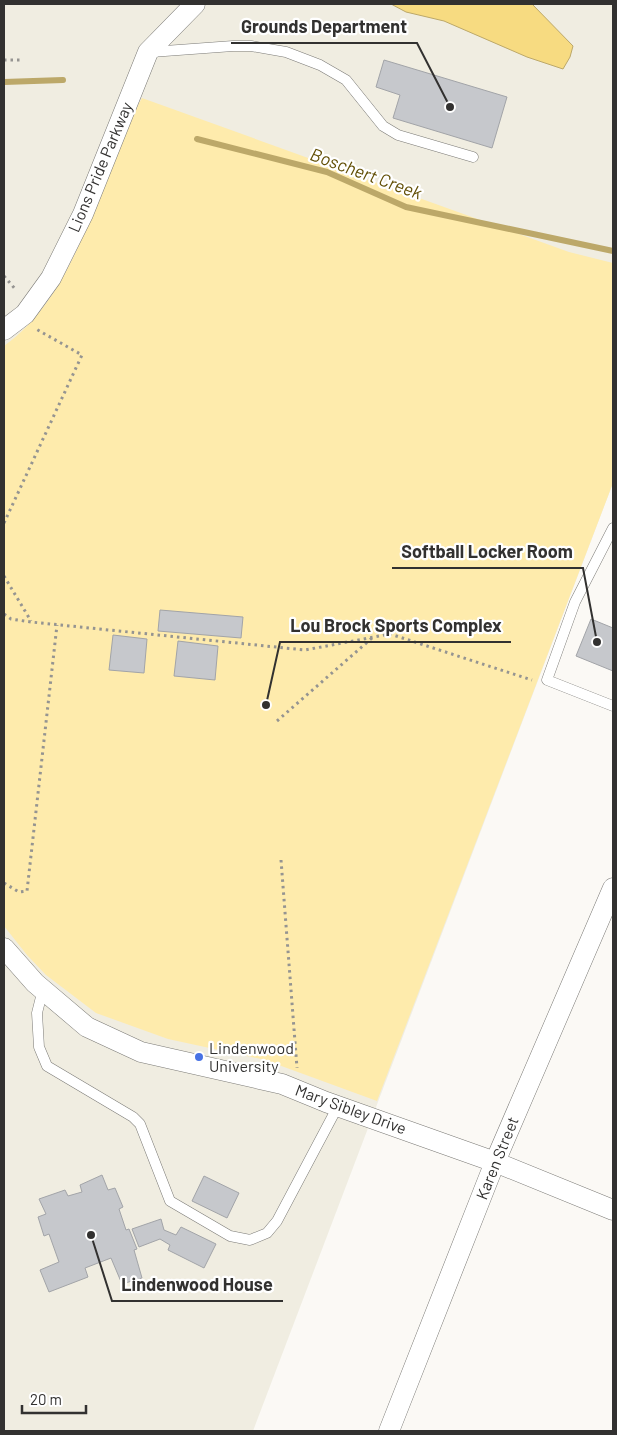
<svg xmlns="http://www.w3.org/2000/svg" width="617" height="1435" viewBox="0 0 617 1435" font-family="Barlow,sans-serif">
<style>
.built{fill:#f0ede1}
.green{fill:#feebac}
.water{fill:#f7db81;stroke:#bca869}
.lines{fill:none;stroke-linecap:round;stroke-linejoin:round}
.stream{stroke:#bca869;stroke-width:6}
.building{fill:#c6c8cc;stroke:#a2a4a8}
.service-casing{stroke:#7b7a76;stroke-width:11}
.minor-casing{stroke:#7b7a76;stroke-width:21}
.path{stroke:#959491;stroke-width:3;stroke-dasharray:2.5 4;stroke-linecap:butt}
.service{stroke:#fff;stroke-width:10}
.minor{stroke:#fff;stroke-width:20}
.poi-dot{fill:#4872e4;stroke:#fff;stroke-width:2}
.labels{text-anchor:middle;stroke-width:4.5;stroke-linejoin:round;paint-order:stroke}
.street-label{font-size:16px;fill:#323130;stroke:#fff}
.poi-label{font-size:16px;fill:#323130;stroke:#fff;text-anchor:start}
.water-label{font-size:18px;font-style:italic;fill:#624f06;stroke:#fff}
.leader{fill:none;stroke:#323130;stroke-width:2}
.callout-dot{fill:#323130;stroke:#fff;stroke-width:2}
.callout-label{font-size:18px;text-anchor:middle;font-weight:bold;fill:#323130;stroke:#fff;stroke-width:4.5;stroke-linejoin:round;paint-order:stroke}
</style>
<rect width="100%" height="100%" fill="#fbf9f5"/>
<!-- built -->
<path class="built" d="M4,4H613V483L253,1431H4Z"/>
<!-- green -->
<path class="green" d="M142,98L569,252L613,263V483L377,1101L265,1060L168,1039L96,1013L46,975L27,955L4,926V346C53,311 77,252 99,198C112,166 125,134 139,103Z"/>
<!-- water -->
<path class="water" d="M391,4H532L573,46L570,57L563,69L527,57L444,21L406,12Z"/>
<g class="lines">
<!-- stream -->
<g class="stream">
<path d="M4,82L63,80"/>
<path d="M197,139L327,172L406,207L613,251"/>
</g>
</g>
<!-- building -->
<g class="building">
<path d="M384,60L507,97L492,148L393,118L400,95L376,87Z"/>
<path d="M160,610L243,617L241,638L158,631Z"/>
<path d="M591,619L613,628V671L576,656Z"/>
<path d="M113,635L147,639L144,673L109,670Z"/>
<path d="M178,641L218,646L215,680L174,676Z"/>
<path d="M102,1175L108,1190L115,1188L123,1207L119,1209L126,1230L129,1229L137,1249L134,1250L142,1278L122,1284L111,1258L85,1268L88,1277L49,1292L40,1270L59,1262L49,1234L44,1236L38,1217L46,1214L39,1199L65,1190L68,1196L82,1192L80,1185Z"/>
<path d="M204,1176L239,1193L227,1218L192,1201Z"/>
<path d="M161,1219L164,1230L176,1235L181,1227L216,1244L204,1268L168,1250L170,1245L160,1239L139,1247L132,1229Z"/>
</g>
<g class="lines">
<defs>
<g id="service">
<path d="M151,52L233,46H251L286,52L320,65L346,80L383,126L398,135L473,157"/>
<path d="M613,528L575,602L547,680L613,706"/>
<path d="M43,989L37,1013L39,1047L47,1066L133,1117L140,1124L170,1201L230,1236L250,1240L267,1233L277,1221L338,1106"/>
</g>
<g id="minor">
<path d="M4,330L25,314L51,278L83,214L148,52L195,4"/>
<path d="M4,948L35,983L87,1027L141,1052L282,1084L326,1102L495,1162L613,1210"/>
<path d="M389,1431L495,1162L613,888"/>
</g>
</defs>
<!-- service casing -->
<use href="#service" class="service-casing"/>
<!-- minor casing -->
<use href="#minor" class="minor-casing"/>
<!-- path -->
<g class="path">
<path d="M4,60H20"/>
<path d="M4,276L16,290"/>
<path d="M4,523L82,355L36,329"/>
<path d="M4,576L31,621"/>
<path d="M4,614L11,619L31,622L305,650L390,634L532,680"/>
<path d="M277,721L372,638"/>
<path d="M281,860L297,1068"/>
<path d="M4,883L19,892L27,891L57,625"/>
</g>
<!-- service -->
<use href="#service" class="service"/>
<!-- minor -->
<use href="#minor" class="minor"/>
</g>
<!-- markers -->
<circle class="poi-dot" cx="199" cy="1057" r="5"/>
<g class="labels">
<!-- street labels -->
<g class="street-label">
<text transform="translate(100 167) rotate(-67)" y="6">Lions Pride Parkway</text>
<text transform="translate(351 1109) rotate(20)" y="6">Mary Sibley Drive</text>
<text transform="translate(497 1158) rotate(-68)" y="6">Karen Street</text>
</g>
<!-- poi labels -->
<g class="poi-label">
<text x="209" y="1054">Lindenwood<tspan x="209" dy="18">University</tspan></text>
</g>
<!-- water labels -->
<g class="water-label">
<text transform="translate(366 174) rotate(20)" y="6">Boschert Creek</text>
</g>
</g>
<!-- callouts -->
<path class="leader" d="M450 107L417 43H231M597 642L583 568H392M266 705L280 642H511M91 1235L112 1301H283"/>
<g class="callout-dot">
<circle cx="450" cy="107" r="5"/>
<circle cx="597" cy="642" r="5"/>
<circle cx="266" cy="705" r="5"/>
<circle cx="91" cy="1235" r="5"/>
</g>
<g class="callout-label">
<text x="324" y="33">Grounds Department</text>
<text x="487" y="558">Softball Locker Room</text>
<text x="396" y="632">Lou Brock Sports Complex</text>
<text x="197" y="1291">Lindenwood House</text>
</g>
<!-- border -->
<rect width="617" height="1435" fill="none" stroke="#323130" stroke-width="10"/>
<!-- scale -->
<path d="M22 1405v8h64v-8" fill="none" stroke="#323130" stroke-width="2.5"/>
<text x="30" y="1405" font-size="15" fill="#323130" stroke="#ffffff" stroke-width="4" paint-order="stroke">20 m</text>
</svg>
